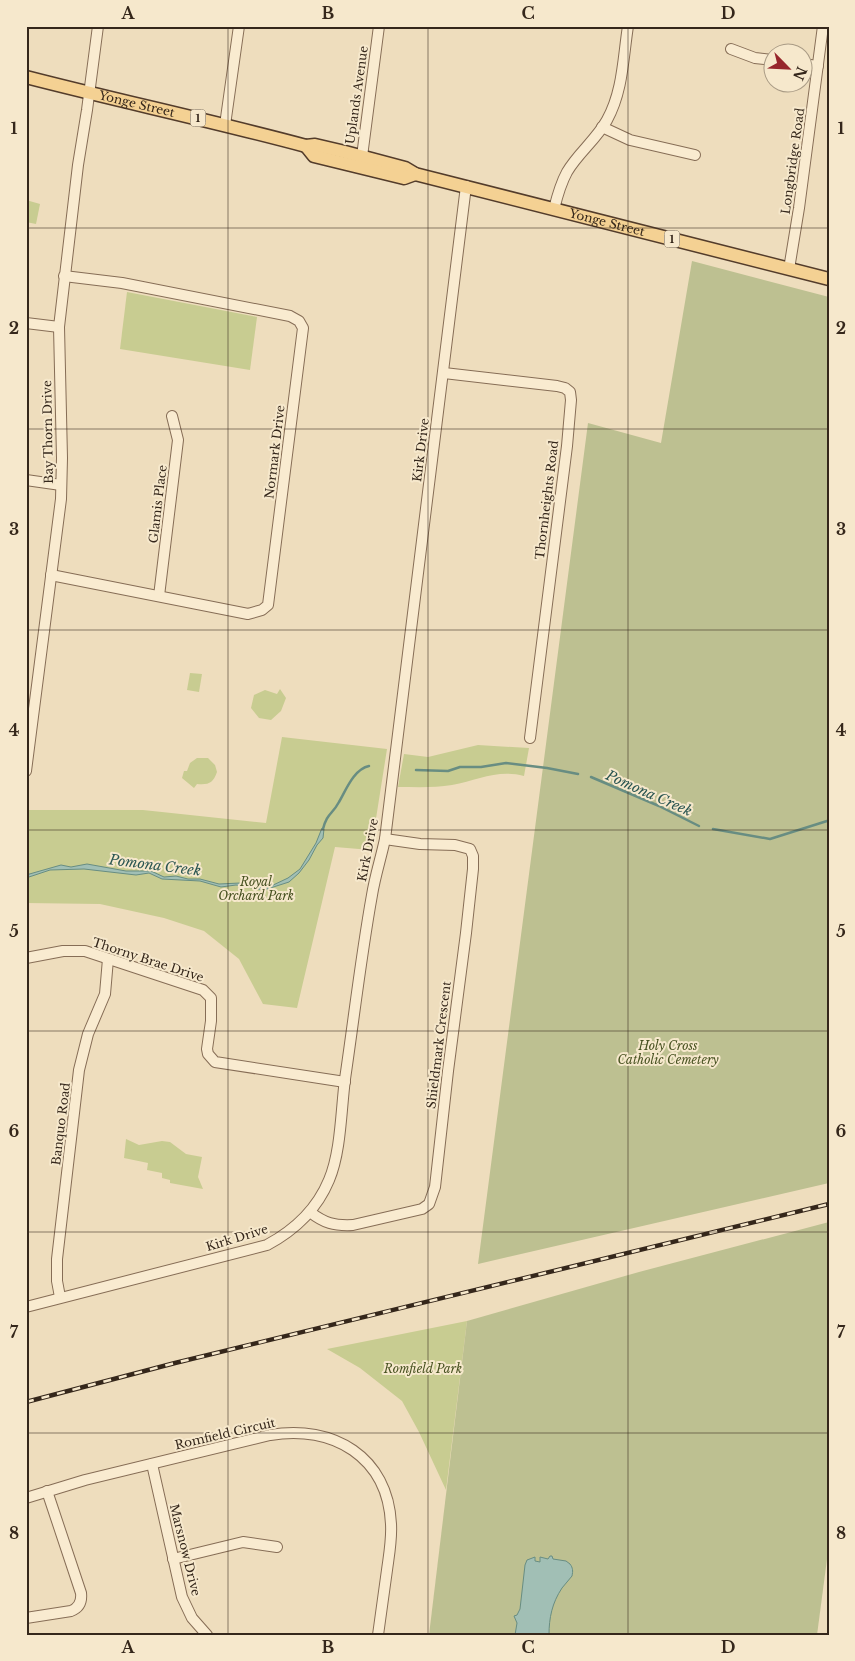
<svg xmlns="http://www.w3.org/2000/svg" width="855" height="1661" viewBox="0 0 855 1661" font-family="'Libre Baskerville',serif">
<style>
.green{fill:#c8cc91}
.cemetery{fill:#bdc091}
.water{fill:#a1bfb5;stroke:#688d82}
.lines{fill:none;stroke-linecap:round;stroke-linejoin:round}
.stream{stroke:#688d82;stroke-width:2.5}
.minor-casing{stroke:#866d56;stroke-width:12}
.major-casing{stroke:#533c2b;stroke-width:15}
.minor{stroke:#f9ebd0;stroke-width:10}
.major{stroke:#f4d193;stroke-width:12}
.rail-casing{stroke:#35271b;stroke-width:4.5}
.rail{stroke:#f6e8cc;stroke-width:2.5;stroke-dasharray:8;stroke-linecap:butt}
.grid{fill:none;stroke:#35271b;stroke-width:1;stroke-opacity:0.55}
.labels{text-anchor:middle;stroke-width:4;stroke-linejoin:round;paint-order:stroke}
.shield{fill:#f6e8cc;stroke:#6f6150;stroke-width:1}
.shield-label{font-size:11px;font-weight:bold;fill:#35271b}
.street-label{font-size:12px;fill:#35271b;stroke:#f6e8cc}
.park-label{font-size:12px;font-style:italic;fill:#485221;stroke:#f6e8cc}
.water-label{font-size:14px;font-style:italic;fill:#2a5551;stroke:#f6e8cc}
.neatline{fill:none;stroke:#35271b;stroke-width:2}
.grid-label{font-size:16px;text-anchor:middle;font-weight:bold;fill:#35271b}
</style>
<rect width="100%" height="100%" fill="#eeddbd"/>
<!-- green -->
<g class="green">
<path d="M26,200L40,204L36,224L26,222Z"/>
<path d="M127,292L257,317L250,370L120,349Z"/>
<path d="M190,673L202,674L199,692L187,690Z"/>
<path d="M280,689L286,698L281,711L271,720L259,718L251,708L254,695L265,690L277,694Z"/>
<path d="M282,737L387,749L371,850L335,847L297,1008L263,1004L239,959L204,931L164,918L100,904L26,903V810H143L266,823Z"/>
<path d="M478,745L529,748L524,776C498,769 478,780 452,785C435,788 416,787 398,787L404,754L428,757Z"/>
<path d="M197,758H208L215,765L217,772C213,783 209,785 197,784L194,788L182,778L184,771H187L190,763Z"/>
<path d="M126,1139L139,1145L162,1141L170,1142L186,1154L202,1157L198,1177L203,1189L170,1183V1180L162,1178V1173L147,1170L148,1163L124,1158Z"/>
<path d="M467,1321L446,1490L419,1432L402,1401L360,1368L327,1349Z"/>
</g>
<!-- cemetery -->
<g class="cemetery">
<path d="M692,261L829,297V1183L478,1264L588,423L661,443Z"/>
<path d="M829,1222V1544L817,1635H429L467,1321L639,1272Z"/>
</g>
<!-- water -->
<g class="water">
<path d="M322,828L324,829L323,838L317,845L309,860L299,873L289,882L264,890L236,885L221,887L200,881L162,879L149,873L136,875L84,869L50,870L26,878V875L61,865L71,867L87,864L126,871H151L164,877L176,876L188,879H200L219,884L240,883L256,887H269L288,878L300,869L316,843Z"/>
<path d="M550,1556H552L553,1559L566,1561L570,1564C573,1568 573,1571 572,1576C569,1580 565,1584 562,1588C552,1603 549,1618 549,1635H515L517,1623L514,1616L517,1615L520,1609L525,1565L527,1560L535,1557V1561L540,1562V1557L548,1559Z"/>
</g>
<g class="lines">
<!-- stream -->
<g class="stream">
<path d="M416,770L448,771L460,767H481L506,763L547,768L578,774"/>
<path d="M591,777L659,806L699,826"/>
<path d="M323,829C327,813 332,815 339,802C346,790 354,769 369,766"/>
<path d="M713,829L770,839L827,821"/>
</g>
<defs>
<g id="minor">
<path d="M731,49L755,58L772,60"/>
<path d="M802,64L818,66"/>
<path d="M225,125L239,26"/>
<path d="M602,127L630,140L695,155"/>
<path d="M361,164L379,26"/>
<path d="M554,209C557,197 561,183 567,172C578,153 596,140 607,120C623,91 623,58 628,26"/>
<path d="M789,269L799,208L823,26"/>
<path d="M26,323L59,327"/>
<path d="M444,373L557,386L565,388L570,392L571,400L567,446L530,738"/>
<path d="M26,480L61,485"/>
<path d="M51,575L248,614L262,610L268,605L303,328L299,321L290,316L122,283L64,276"/>
<path d="M159,596L178,440L172,416"/>
<path d="M26,771L61,499L62,458L59,327L78,165L87,110L98,26"/>
<path d="M26,958L63,951H85L203,990L211,998V1021L207,1049L208,1054L215,1062L345,1082"/>
<path d="M310,1212C324,1223 334,1226 353,1225L422,1209L429,1204L435,1187L448,1071L466,933L473,869V856L470,849L455,845L420,844L385,839"/>
<path d="M60,1297L57,1281V1259L79,1070L88,1034L105,994L108,959"/>
<path d="M26,1307L267,1245C295,1230 317,1209 329,1180C341,1152 341,1110 345,1079C354,1018 361,956 372,895C375,876 381,858 385,839L466,186"/>
<path d="M152,1464L182,1597L192,1618L207,1635"/>
<path d="M26,1498L85,1480L270,1435C333,1424 388,1457 391,1524C392,1539 389,1555 387,1570C384,1592 381,1613 378,1635"/>
<path d="M173,1559L243,1542L277,1547"/>
<path d="M26,1618L71,1611C79,1608 82,1602 81,1593L47,1491"/>
</g>
<g id="major">
<path id="s1" d="M26,77C119,101 213,121 306,146L315,145L345,152L405,168L415,174L829,279"/>
<path d="M306,146L314,156L404,178L415,174"/>
</g>
</defs>
<!-- minor casing -->
<use href="#minor" class="minor-casing"/>
<!-- major casing -->
<use href="#major" class="major-casing"/>
<!-- minor -->
<use href="#minor" class="minor"/>
<!-- major -->
<use href="#major" class="major"/>
<defs>
<path id="rail" d="M26,1402L175,1363L829,1204"/>
</defs>
<!-- rail casing -->
<use href="#rail" class="rail-casing"/>
<!-- rail -->
<use href="#rail" class="rail"/>
</g>
<!-- grid -->
<path class="grid" d="M228,26V1635M428,26V1635M628,26V1635M26,228H829M26,429H829M26,630H829M26,830H829M26,1031H829M26,1232H829M26,1433H829"/>
<g class="labels">
<!-- shield labels -->
<g class="shield">
<rect x="190.5" y="109.5" width="15" height="17" rx="4"/>
<rect x="664.5" y="230.5" width="15" height="17" rx="4"/>
</g>
<g class="shield-label">
<text x="198" y="122">1</text>
<text x="672" y="243">1</text>
</g>
<!-- street labels -->
<g class="street-label">
<text transform="translate(357 95) rotate(-82)" y="4">Uplands Avenue</text>
<text dy="4" stroke="none"><textPath href="#s1" startOffset="114">Yonge Street</textPath></text>
<text transform="translate(793 161) rotate(-82)" y="4">Longbridge Road</text>
<text dy="4" stroke="none"><textPath href="#s1" startOffset="600">Yonge Street</textPath></text>
<text transform="translate(48 432) rotate(-91)" y="4">Bay Thorn Drive</text>
<text transform="translate(421 450) rotate(-83)" y="4">Kirk Drive</text>
<text transform="translate(275 452) rotate(-83)" y="4">Normark Drive</text>
<text transform="translate(547 500) rotate(-83)" y="4">Thornheights Road</text>
<text transform="translate(158 504) rotate(-83)" y="4">Glamis Place</text>
<text transform="translate(368 850) rotate(-79)" y="4">Kirk Drive</text>
<text transform="translate(148 960) rotate(18)" y="4">Thorny Brae Drive</text>
<text transform="translate(439 1045) rotate(-83)" y="4">Shieldmark Crescent</text>
<text transform="translate(61 1124) rotate(-83)" y="4">Banquo Road</text>
<text transform="translate(237 1238) rotate(-17)" y="4">Kirk Drive</text>
<text transform="translate(225 1434) rotate(-13)" y="4">Romfield Circuit</text>
<text transform="translate(185 1550) rotate(76)" y="4">Marsnow Drive</text>
</g>
<!-- park labels -->
<g class="park-label">
<text x="256" y="886">Royal<tspan x="256" dy="14">Orchard Park</tspan></text>
<text x="668" y="1050">Holy Cross<tspan x="668" dy="14">Catholic Cemetery</tspan></text>
<text x="423" y="1373">Romfield Park</text>
</g>
<!-- water labels -->
<g class="water-label">
<text transform="translate(649 793) rotate(24)" y="5">Pomona Creek</text>
<text transform="translate(155 865) rotate(7)" y="5">Pomona Creek</text>
</g>
</g>
<!-- border -->
<rect width="855" height="1661" fill="none" stroke="#f6e8cc" stroke-width="55"/>
<!-- north arrow -->
<g transform="translate(788 68) rotate(114)"><circle r="24" fill="#f6e8cc" stroke="#a99b85"/>
<path d="M0-4L9 19L0 12L-9 19Z" fill="#96252b"/>
<text y="-8" font-size="14" font-weight="bold" text-anchor="middle" fill="#35271b">N</text>
</g>
<rect x="28" y="28" width="800" height="1606" class="neatline"/>
<g class="grid-label">
<text x="128" y="19">A</text>
<text x="328" y="19">B</text>
<text x="528" y="19">C</text>
<text x="728" y="19">D</text>
<text x="14" y="134">1</text>
<text x="841" y="134">1</text>
<text x="14" y="334">2</text>
<text x="841" y="334">2</text>
<text x="14" y="535">3</text>
<text x="841" y="535">3</text>
<text x="14" y="736">4</text>
<text x="841" y="736">4</text>
<text x="14" y="937">5</text>
<text x="841" y="937">5</text>
<text x="14" y="1137">6</text>
<text x="841" y="1137">6</text>
<text x="14" y="1338">7</text>
<text x="841" y="1338">7</text>
<text x="14" y="1539">8</text>
<text x="841" y="1539">8</text>
<text x="128" y="1653">A</text>
<text x="328" y="1653">B</text>
<text x="528" y="1653">C</text>
<text x="728" y="1653">D</text>
</g>
</svg>
